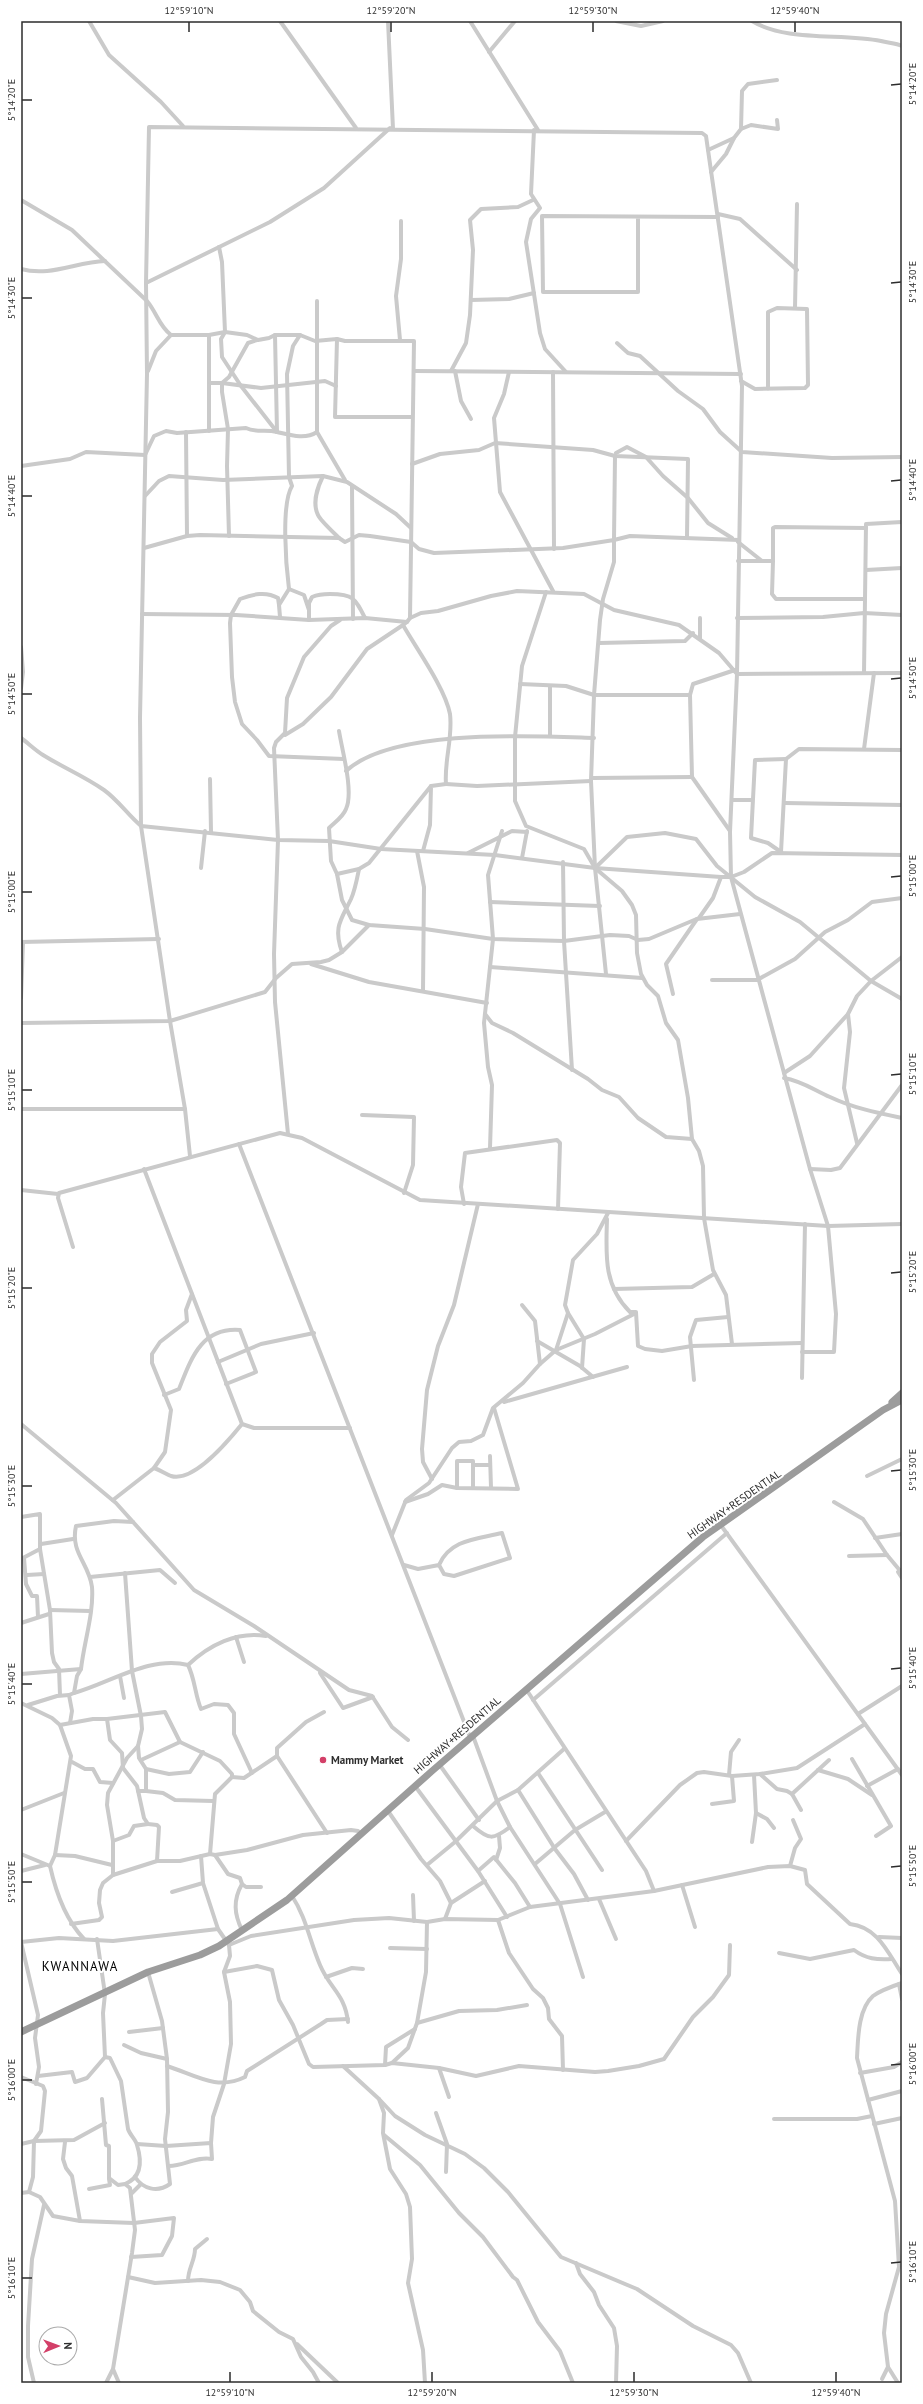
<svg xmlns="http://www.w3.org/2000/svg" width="923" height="2404" viewBox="0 0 923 2404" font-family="'PT Sans',sans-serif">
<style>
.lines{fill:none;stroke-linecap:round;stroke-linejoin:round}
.minor{stroke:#cacaca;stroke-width:4}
.trunk{stroke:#9c9c9c;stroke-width:7}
.ticks{fill:none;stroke:#2d2d2d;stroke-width:1.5}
.poi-dot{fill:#d33f68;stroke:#fff;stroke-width:1.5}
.labels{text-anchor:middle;stroke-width:4;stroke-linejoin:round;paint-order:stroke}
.street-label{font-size:11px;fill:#2d2d2d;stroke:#fff}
.poi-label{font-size:11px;font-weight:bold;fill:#2d2d2d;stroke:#fff;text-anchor:start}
.quarter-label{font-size:13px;letter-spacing:1px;fill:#000;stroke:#fff}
.neatline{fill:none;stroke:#2d2d2d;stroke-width:1.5}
.ticks-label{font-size:10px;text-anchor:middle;fill:#2d2d2d}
</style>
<rect width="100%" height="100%" fill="#fff"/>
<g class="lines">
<!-- minor -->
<g class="minor">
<path d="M89,21L109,55L161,102L183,126"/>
<path d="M280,21L356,128"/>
<path d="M388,21L393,129"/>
<path d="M470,21L538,130"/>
<path d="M616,21L641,26L663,21"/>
<path d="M752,21C786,42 841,33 881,41C888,43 896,43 902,46"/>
<path d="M489,52L515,21"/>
<path d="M741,129L751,125L778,129L777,120"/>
<path d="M534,130L531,194L540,208L531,219L526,242L540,333L545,349L566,372"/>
<path d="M708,150L734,138L741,129L742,91L748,84L777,80"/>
<path d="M711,172L726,154L734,138"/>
<path d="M21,200L72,230L147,301C157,313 159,326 171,335"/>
<path d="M718,214L740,219L797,270"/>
<path d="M638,218V292H543L542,216L718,217"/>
<path d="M219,247L222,262L225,332L221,339L222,357L241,386L277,432"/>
<path d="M21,269C50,277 76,262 105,261"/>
<path d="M146,283L270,222L324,188L390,128"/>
<path d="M471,300L509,299L534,293"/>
<path d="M317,301V432L345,480"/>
<path d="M795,308L797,204"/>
<path d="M209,335V431"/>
<path d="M275,335L277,432"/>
<path d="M300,335L293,346L287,374L289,477L292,486C281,504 286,566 289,589L304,595L309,610"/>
<path d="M337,339L335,417H412"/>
<path d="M400,340L396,296L401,259V221"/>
<path d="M617,343L628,353L640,356L678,391L703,409L720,432L742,452L832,458L902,457"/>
<path d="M415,371L741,374"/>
<path d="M451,371L466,343L470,315L473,250L470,220L481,209L518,207L533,200"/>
<path d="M455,371L461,401L471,419"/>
<path d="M509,372L504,394L494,418L500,492L553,591"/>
<path d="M553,372L554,549"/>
<path d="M741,381L755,389L805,388L808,385L807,309L777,308L768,312V389"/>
<path d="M210,383H222L261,388L325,381L336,386"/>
<path d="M186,432L187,536"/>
<path d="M616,453L627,447L646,457L663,476L688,498L708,523L732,538"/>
<path d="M615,456L614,540L630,536L739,540"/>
<path d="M412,464L440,454L479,450L495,443L593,450L615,456L688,459L687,537"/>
<path d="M21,466L70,459L86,452L145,455L154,436L166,431L177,433L246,428C257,433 266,429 277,432C290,435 305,440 317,432"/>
<path d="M323,476C318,486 312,503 318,515C320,520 334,533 339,538"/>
<path d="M352,486L353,619"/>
<path d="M145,496L159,481L169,476L223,480L323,476L347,482L396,514L411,528"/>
<path d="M229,536L227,466L228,429L222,392V383L229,377L248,343L257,340"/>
<path d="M738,542L762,561"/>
<path d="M144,548L187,536L200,535L339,538L345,542L359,535L370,536L411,542L419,549L434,553L563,548L614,540V562L603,599L600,620L594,695L591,781L595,868L606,974"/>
<path d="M738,561H773L772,594L776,599H865L866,524L902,522"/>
<path d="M773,561V528L775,527L866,528"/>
<path d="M866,570L902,568"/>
<path d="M546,592L522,666L515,737V801L526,826L584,849L595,868L622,891L632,905L636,915L637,953L641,974L647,985L658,996L666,1023L678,1040L688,1098L692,1139L699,1151L703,1166L704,1218L713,1270L726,1295L732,1344"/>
<path d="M279,605L278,598C266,591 253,594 240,599L231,615L230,623L232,677L235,702L242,724L257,740L269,756L344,759"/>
<path d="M142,614L236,615L309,620L365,618L407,622L410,618L414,341H345L337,339L315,341L300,335H275L269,338L258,340L247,335L225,332L209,335H171L156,351L148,371"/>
<path d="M280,617L279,605L289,589"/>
<path d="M410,618L421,613L438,611L491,596L517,591L584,594L614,610L679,625L719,653L737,674L902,673"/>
<path d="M700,618V639"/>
<path d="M737,618L823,617L864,613L902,615"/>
<path d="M309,620V603L312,597C319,594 323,594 330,594C353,594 355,598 365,618"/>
<path d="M407,622L403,625C416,648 445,688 450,714C453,738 444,761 446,784L431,786L430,825L423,851"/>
<path d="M599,643L685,641L693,633"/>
<path d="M21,647L23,672L21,688"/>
<path d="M864,673L865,599"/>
<path d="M520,684L566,686L594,695H690L692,777L730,831"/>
<path d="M690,695L693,684L735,670"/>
<path d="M339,731C342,750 354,792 346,809C343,817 335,822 329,828L331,861L337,874L342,900L352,920L369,925L425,929L493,939L564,941L610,935L629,936L638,940L649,939L699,918L713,898L721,877"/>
<path d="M285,735L303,724L331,697L367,649L403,625"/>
<path d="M550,735V686"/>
<path d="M21,738C28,743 35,750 43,755C62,767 84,776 104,790C118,800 127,814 141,826L278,840L329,841L381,849L495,855L595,868L721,877H731L744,872L772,853L902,855"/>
<path d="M864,749L874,673"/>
<path d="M346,771C393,728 532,736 594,738"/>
<path d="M593,778L692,777"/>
<path d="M210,779L211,832"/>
<path d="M446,784L477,786L591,781"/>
<path d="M733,800H751"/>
<path d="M785,803L902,805"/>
<path d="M417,851L424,887L423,991"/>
<path d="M781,852L786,759L799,749L902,750"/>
<path d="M781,852L768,843L751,838L755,760L786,759"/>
<path d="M468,853L512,831L527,832"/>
<path d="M522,858L527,831"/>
<path d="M563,862L564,941L572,1070"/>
<path d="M201,868L205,831"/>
<path d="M595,868L627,837L665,833L696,839L717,866L755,897L800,922L871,981L902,999"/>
<path d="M337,874L359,869L369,863L431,786"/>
<path d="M490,902L600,906"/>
<path d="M21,942L159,939"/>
<path d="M342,952C333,927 341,920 351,899C355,890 357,879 359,869"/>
<path d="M311,964L369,982L487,1003"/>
<path d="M490,967L642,978"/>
<path d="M712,980H758"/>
<path d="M757,980L795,959L825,932L848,920L872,902L902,898"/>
<path d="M673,994L666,964L697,919L740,914"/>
<path d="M21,998L23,942"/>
<path d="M485,1014L492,1023L513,1033L588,1079L602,1090L619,1097L638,1118L666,1137L692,1139"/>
<path d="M21,1023L170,1021L265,992L276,978L292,964L321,962L329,960L342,952L369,925"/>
<path d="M784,1073L810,1056L848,1014"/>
<path d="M784,1078C802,1081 814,1090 830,1097C853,1108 878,1113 902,1118"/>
<path d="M21,1109H185"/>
<path d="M362,1115L414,1117L413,1165L404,1193"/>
<path d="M288,1134L275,1002L274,954L278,840L274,748L276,742L285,733L287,698L304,657L331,626L340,620"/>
<path d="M857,1143L844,1088L850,1032L848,1014L857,996L871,981L902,957"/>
<path d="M239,1144L470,1737"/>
<path d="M490,1148L492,1085L488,1067L484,1023L493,939L488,875L502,831"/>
<path d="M190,1156L185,1109L170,1021L141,826L140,718L147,374L146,283L149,127L702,133L706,136L708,150L742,386L737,674L730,832L731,877L810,1169L828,1226L836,1314L834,1352H802"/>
<path d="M144,1169L242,1424L254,1428H350"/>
<path d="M810,1169L831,1170L840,1168L902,1085"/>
<path d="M21,1190L58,1194"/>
<path d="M464,1204L461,1187L465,1153L557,1140L560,1143L558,1209"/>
<path d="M607,1219C606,1254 603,1285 630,1312H636L638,1346L645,1349L662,1351L692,1346L801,1343"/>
<path d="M73,1247L58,1198L59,1193L280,1133L302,1138L420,1200L828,1226L902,1224"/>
<path d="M614,1289L692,1287L714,1274"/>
<path d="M522,1305L535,1321L540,1364"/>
<path d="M568,1313L584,1339L582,1368"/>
<path d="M537,1341L580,1366L593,1377"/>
<path d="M556,1350L595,1334L636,1313"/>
<path d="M218,1362L261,1344L314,1333"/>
<path d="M802,1378L805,1224"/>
<path d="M694,1380L690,1337L696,1320L728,1317"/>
<path d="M164,1395L179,1389C191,1359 201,1327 240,1330L256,1372L226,1384"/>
<path d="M504,1402L627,1367"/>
<path d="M21,1424L116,1503L194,1590L254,1626L349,1690L372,1696L392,1727L408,1740"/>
<path d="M490,1456L491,1488"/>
<path d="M473,1465H490"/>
<path d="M154,1468L165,1452L171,1410L152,1363V1354L160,1342L187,1321L186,1310L192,1294"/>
<path d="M867,1476L902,1459"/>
<path d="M432,1479L423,1462L422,1449L427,1390L438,1346L454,1305L478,1204"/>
<path d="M457,1488V1461H473V1488"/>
<path d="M113,1500L154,1468C160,1470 166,1474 171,1476C194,1483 229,1440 242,1424"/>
<path d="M405,1502L428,1494L442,1485L457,1488L518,1489L494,1408"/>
<path d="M834,1502L863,1519L887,1555L902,1573"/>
<path d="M21,1517L40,1514V1549L50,1610L52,1653L54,1662L59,1669L60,1695"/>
<path d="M720,1524L902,1775"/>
<path d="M392,1535L406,1500L429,1483L452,1448L459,1442L471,1441L483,1435L493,1408L523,1383L540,1364L556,1350L568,1313L565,1305L573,1260L597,1234L608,1213"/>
<path d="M875,1538L902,1534"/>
<path d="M41,1544L73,1539"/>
<path d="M849,1556L887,1555"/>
<path d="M24,1558L26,1584L32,1596H37L38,1617"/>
<path d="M21,1559L40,1549"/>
<path d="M404,1565L418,1569L439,1565L444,1574L454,1576L510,1558L502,1533C478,1539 450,1539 439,1565"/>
<path d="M898,1572L902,1578"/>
<path d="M27,1575L44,1574"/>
<path d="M90,1577L160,1570L175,1583"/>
<path d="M50,1610L90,1611"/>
<path d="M21,1623L49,1614"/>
<path d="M236,1637L244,1662"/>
<path d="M188,1665C209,1645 237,1631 266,1636"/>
<path d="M320,1673L343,1708L373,1697"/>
<path d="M21,1674L81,1669"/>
<path d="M120,1676L124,1698"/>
<path d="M526,1689L646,1871L654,1891"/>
<path d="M74,1693C110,1683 150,1655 188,1665C195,1679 195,1695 201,1709L214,1704L228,1705L234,1713V1734L252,1773"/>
<path d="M533,1700L727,1533"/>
<path d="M21,1703L52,1718L60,1725L71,1756L55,1855L50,1866C56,1893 65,1919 84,1939"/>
<path d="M28,1705L57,1696L69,1695"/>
<path d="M858,1714L902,1686"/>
<path d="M107,1719L110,1740L122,1753L123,1768L137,1786L144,1818L148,1824L157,1825L159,1827L157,1861"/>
<path d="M70,1723L72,1711L69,1695L74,1693L77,1676L81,1669C84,1642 94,1613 92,1587C89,1563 70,1553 76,1526L114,1521L133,1522"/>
<path d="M60,1725L93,1719H107L165,1712L180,1742L220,1761L232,1774V1777L215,1794L210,1854"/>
<path d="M473,1736L497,1801L510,1827L560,1904L583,1977"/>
<path d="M138,1746L139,1758L146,1769V1791H138"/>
<path d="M277,1756L327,1833"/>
<path d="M852,1759L891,1826L876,1836"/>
<path d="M141,1760L180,1742"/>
<path d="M72,1762L85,1769H93L100,1782L113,1783"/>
<path d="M439,1764L479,1820"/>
<path d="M146,1769L169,1774L190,1772L203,1752"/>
<path d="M818,1770L848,1779L872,1795"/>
<path d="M538,1773L602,1870"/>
<path d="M760,1774L777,1789L787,1791L792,1794"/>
<path d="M729,1775L731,1752L739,1740"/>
<path d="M232,1777L244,1778L277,1756V1748L306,1722L324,1712"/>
<path d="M415,1786L478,1871L507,1917"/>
<path d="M867,1786L898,1769"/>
<path d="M518,1790L555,1849L574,1874L588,1900"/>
<path d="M146,1791L163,1793L175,1800L213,1801"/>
<path d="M712,1804L734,1801L732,1776"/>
<path d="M21,1810L64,1793"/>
<path d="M801,1810L792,1794L829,1760"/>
<path d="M388,1811L421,1859L440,1881L451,1903"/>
<path d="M756,1813L767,1819L774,1828"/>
<path d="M473,1826C489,1840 493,1840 510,1827"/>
<path d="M113,1841L129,1835L134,1826L148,1824"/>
<path d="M626,1841L680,1785L697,1773L704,1772L732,1776L760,1774L797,1768L865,1724"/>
<path d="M752,1842L756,1813L754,1775"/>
<path d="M21,1854L50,1866"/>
<path d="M55,1855L75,1856L112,1865"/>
<path d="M215,1855L228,1874L240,1878L242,1884L246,1887H261"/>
<path d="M201,1856L203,1883L218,1929L229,1945L230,1956L224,1972L230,2002L231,2044L224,2084L213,2117L211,2143"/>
<path d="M496,1860L500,1848L499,1836"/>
<path d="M535,1864L575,1830L605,1812"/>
<path d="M427,1865L455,1842L497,1801L518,1790L564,1749"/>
<path d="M790,1866L795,1848L801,1839L793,1820"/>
<path d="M21,1871L45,1865"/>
<path d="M478,1871L494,1857L515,1883L530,1907"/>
<path d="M113,1875V1841L107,1805L108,1793L127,1758L138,1746L142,1729L141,1716L132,1671L125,1573"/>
<path d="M682,1885L695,1927"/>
<path d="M172,1892L203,1883"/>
<path d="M413,1895L414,1921"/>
<path d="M292,1896C306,1917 310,1942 320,1965C330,1989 345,1994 348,2022"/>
<path d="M599,1899L616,1939"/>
<path d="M445,1919L451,1903L485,1881"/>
<path d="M498,1920L509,1953L533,1989L543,1998L548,2008L549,2019L562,2036L563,2070"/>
<path d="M71,1924L99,1920L102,1917L99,1903L100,1890L103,1883L113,1875L157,1861H180L210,1854L215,1855L247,1850L303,1835L351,1830L358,1831L361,1835"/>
<path d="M242,1930C234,1914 233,1900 242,1884"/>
<path d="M879,1937L902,1938"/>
<path d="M21,1942L59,1938L113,1941L218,1929"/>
<path d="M21,1942L38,2015L35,2038L39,2067L36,2084"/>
<path d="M229,1945L251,1936L354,1920L389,1918L427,1922L445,1919L498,1920L530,1907L654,1891L768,1867L790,1866L805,1870L807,1884L850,1924C878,1927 888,1953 902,1974"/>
<path d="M390,1948L427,1949"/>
<path d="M779,1953L810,1959L854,1950C866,1959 877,1960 892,1959"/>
<path d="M224,1972L257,1966L272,1970L279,2000L293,2025L309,2064L313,2067L385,2065L392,2063L439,2068L476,2076L519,2066L595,2072L608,2071L639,2066L664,2059L693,2017L713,1997L729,1975L730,1945"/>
<path d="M326,1977L352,1968L363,1969"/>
<path d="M899,1984L902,1999"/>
<path d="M417,2023L459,2011L497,2010L527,2005"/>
<path d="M129,2032L163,2028"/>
<path d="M124,2045L141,2053L167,2059"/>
<path d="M105,2057L110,2058L121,2081L128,2129C130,2135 136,2140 137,2145C142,2161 142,2177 125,2184"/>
<path d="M392,2063L408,2048L417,2023L426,1972L427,1922"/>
<path d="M385,2065L386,2047L415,2029"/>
<path d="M167,2066C195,2075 217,2091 245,2077L247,2071L321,2024L327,2020L348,2019"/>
<path d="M343,2066L379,2099L384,2113L383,2133L390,2169L406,2194L410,2207L412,2259L408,2283L423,2350L425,2383"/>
<path d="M439,2068L449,2097"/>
<path d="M860,2073L894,2067L902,2062"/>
<path d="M38,2076L72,2072L75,2082L87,2078L105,2057L103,2013L105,1994L97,1939"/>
<path d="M21,2077L43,2086L45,2091L41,2131L34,2141L33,2177L29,2192L40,2197L53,2216L80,2221L134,2223L174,2218L172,2236L162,2255L131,2257"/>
<path d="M102,2099L106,2145L109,2146V2178L118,2185L125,2184L130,2188L135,2230L132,2253L113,2369L106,2383"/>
<path d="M379,2099L395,2116L425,2135L465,2154L484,2168L508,2192L561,2257L637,2289L693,2326L731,2345L738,2353L751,2383"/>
<path d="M868,2100L902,2091"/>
<path d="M436,2113L447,2144L446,2172"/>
<path d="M774,2119H857L872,2116"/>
<path d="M874,2124L902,2118"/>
<path d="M384,2135L420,2165L459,2213L483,2237L513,2277L517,2280L538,2322L560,2351L573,2383"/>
<path d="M65,2142L63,2159L66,2168L72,2176L80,2221"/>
<path d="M21,2144L34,2141L74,2140L105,2123"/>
<path d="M137,2144L166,2146L211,2143L212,2159C197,2156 184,2166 169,2166"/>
<path d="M135,2177C143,2189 157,2193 170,2184L165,2139L168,2112L167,2059L162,2021L148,1972"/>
<path d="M89,2189L110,2185L109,2179"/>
<path d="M21,2193L29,2192"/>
<path d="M132,2193L140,2185"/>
<path d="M576,2263L580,2274L594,2292L599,2305L614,2328L617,2346L616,2383"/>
<path d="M128,2277L155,2283L201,2280L220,2282L240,2290L250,2302L253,2311L279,2332L293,2339L301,2357L313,2372L319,2383"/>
<path d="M188,2281C188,2268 195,2261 195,2249L207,2239"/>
<path d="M297,2344L338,2383"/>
<path d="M113,2369L119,2383"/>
<path d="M882,2379L888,2367"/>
<path d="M34,2383L28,2357V2326L32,2259L44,2205"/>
<path d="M898,2383L888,2367L884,2333L886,2314L899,2267L895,2201L857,2058C858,2039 858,2009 873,1996C881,1990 893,1986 902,1983"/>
</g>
<!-- trunk -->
<g class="trunk">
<path d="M892,1402L902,1393"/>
<path d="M21,2032L148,1972L200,1955L219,1946L287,1900L432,1771L703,1537L883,1410L902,1400"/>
</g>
</g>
<!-- ticks -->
<path class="ticks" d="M189,22V32M391,22V32M593,22V32M795,22V32M891,85L901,84M22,100H32M891,283L901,282M22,298H32M891,481L901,480M22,496H32M891,679L901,678M22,694H32M891,877L901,876M22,892H32M891,1075L901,1074M22,1090H32M891,1273L901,1272M22,1288H32M891,1471L901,1470M22,1486H32M891,1669L901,1668M22,1684H32M891,1867L901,1866M22,1882H32M891,2065L901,2064M22,2080H32M891,2263L901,2262M22,2278H32M230,2372V2382M432,2372V2382M634,2372V2382M836,2372V2382"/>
<!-- markers -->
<circle class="poi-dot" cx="323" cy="1760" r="4"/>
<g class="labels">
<!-- street labels -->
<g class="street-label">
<text transform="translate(734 1504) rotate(-35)" y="4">HIGHWAY+RESDENTIAL</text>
<text transform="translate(457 1735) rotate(-41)" y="4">HIGHWAY+RESDENTIAL</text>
</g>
<!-- poi labels -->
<g class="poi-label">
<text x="331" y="1764">Mammy Market</text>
</g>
<!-- quarter labels -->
<g class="quarter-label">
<text x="80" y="1971">KWANNAWA</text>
</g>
</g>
<!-- border -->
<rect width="923" height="2404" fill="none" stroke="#ffffff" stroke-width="44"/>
<!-- north arrow -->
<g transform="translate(58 2346) rotate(89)"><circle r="19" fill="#ffffff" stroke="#ababab"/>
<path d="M0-3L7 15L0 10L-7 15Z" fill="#d33f68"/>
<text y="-6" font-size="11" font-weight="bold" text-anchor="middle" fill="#2d2d2d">N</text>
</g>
<rect x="22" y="22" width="879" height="2360" class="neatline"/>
<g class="ticks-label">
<text x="189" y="14">12°59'10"N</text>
<text x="391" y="14">12°59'20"N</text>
<text x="593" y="14">12°59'30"N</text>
<text x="795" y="14">12°59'40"N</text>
<text transform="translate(912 84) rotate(-90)" y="4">5°14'20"E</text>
<text transform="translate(11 100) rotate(-90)" y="4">5°14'20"E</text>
<text transform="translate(912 282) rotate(-90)" y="4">5°14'30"E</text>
<text transform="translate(11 298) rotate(-90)" y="4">5°14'30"E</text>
<text transform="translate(912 480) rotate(-90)" y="4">5°14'40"E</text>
<text transform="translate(11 496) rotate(-90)" y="4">5°14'40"E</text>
<text transform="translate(912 678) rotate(-90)" y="4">5°14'50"E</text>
<text transform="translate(11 694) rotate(-90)" y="4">5°14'50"E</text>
<text transform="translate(912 876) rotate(-90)" y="4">5°15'00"E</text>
<text transform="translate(11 892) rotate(-90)" y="4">5°15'00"E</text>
<text transform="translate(912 1074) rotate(-90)" y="4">5°15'10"E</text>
<text transform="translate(11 1090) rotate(-90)" y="4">5°15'10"E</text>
<text transform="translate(912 1272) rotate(-90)" y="4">5°15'20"E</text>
<text transform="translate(11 1288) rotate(-90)" y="4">5°15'20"E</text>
<text transform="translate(912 1470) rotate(-90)" y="4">5°15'30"E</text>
<text transform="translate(11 1486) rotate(-90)" y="4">5°15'30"E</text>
<text transform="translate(912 1668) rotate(-90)" y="4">5°15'40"E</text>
<text transform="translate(11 1684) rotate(-90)" y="4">5°15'40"E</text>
<text transform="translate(912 1866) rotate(-90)" y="4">5°15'50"E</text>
<text transform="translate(11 1882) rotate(-90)" y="4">5°15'50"E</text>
<text transform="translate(912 2064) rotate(-90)" y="4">5°16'00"E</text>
<text transform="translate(11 2080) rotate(-90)" y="4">5°16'00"E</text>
<text transform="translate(912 2262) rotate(-90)" y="4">5°16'10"E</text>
<text transform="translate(11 2278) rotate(-90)" y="4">5°16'10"E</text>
<text x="230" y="2396">12°59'10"N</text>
<text x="432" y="2396">12°59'20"N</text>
<text x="634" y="2396">12°59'30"N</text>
<text x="836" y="2396">12°59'40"N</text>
</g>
</svg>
